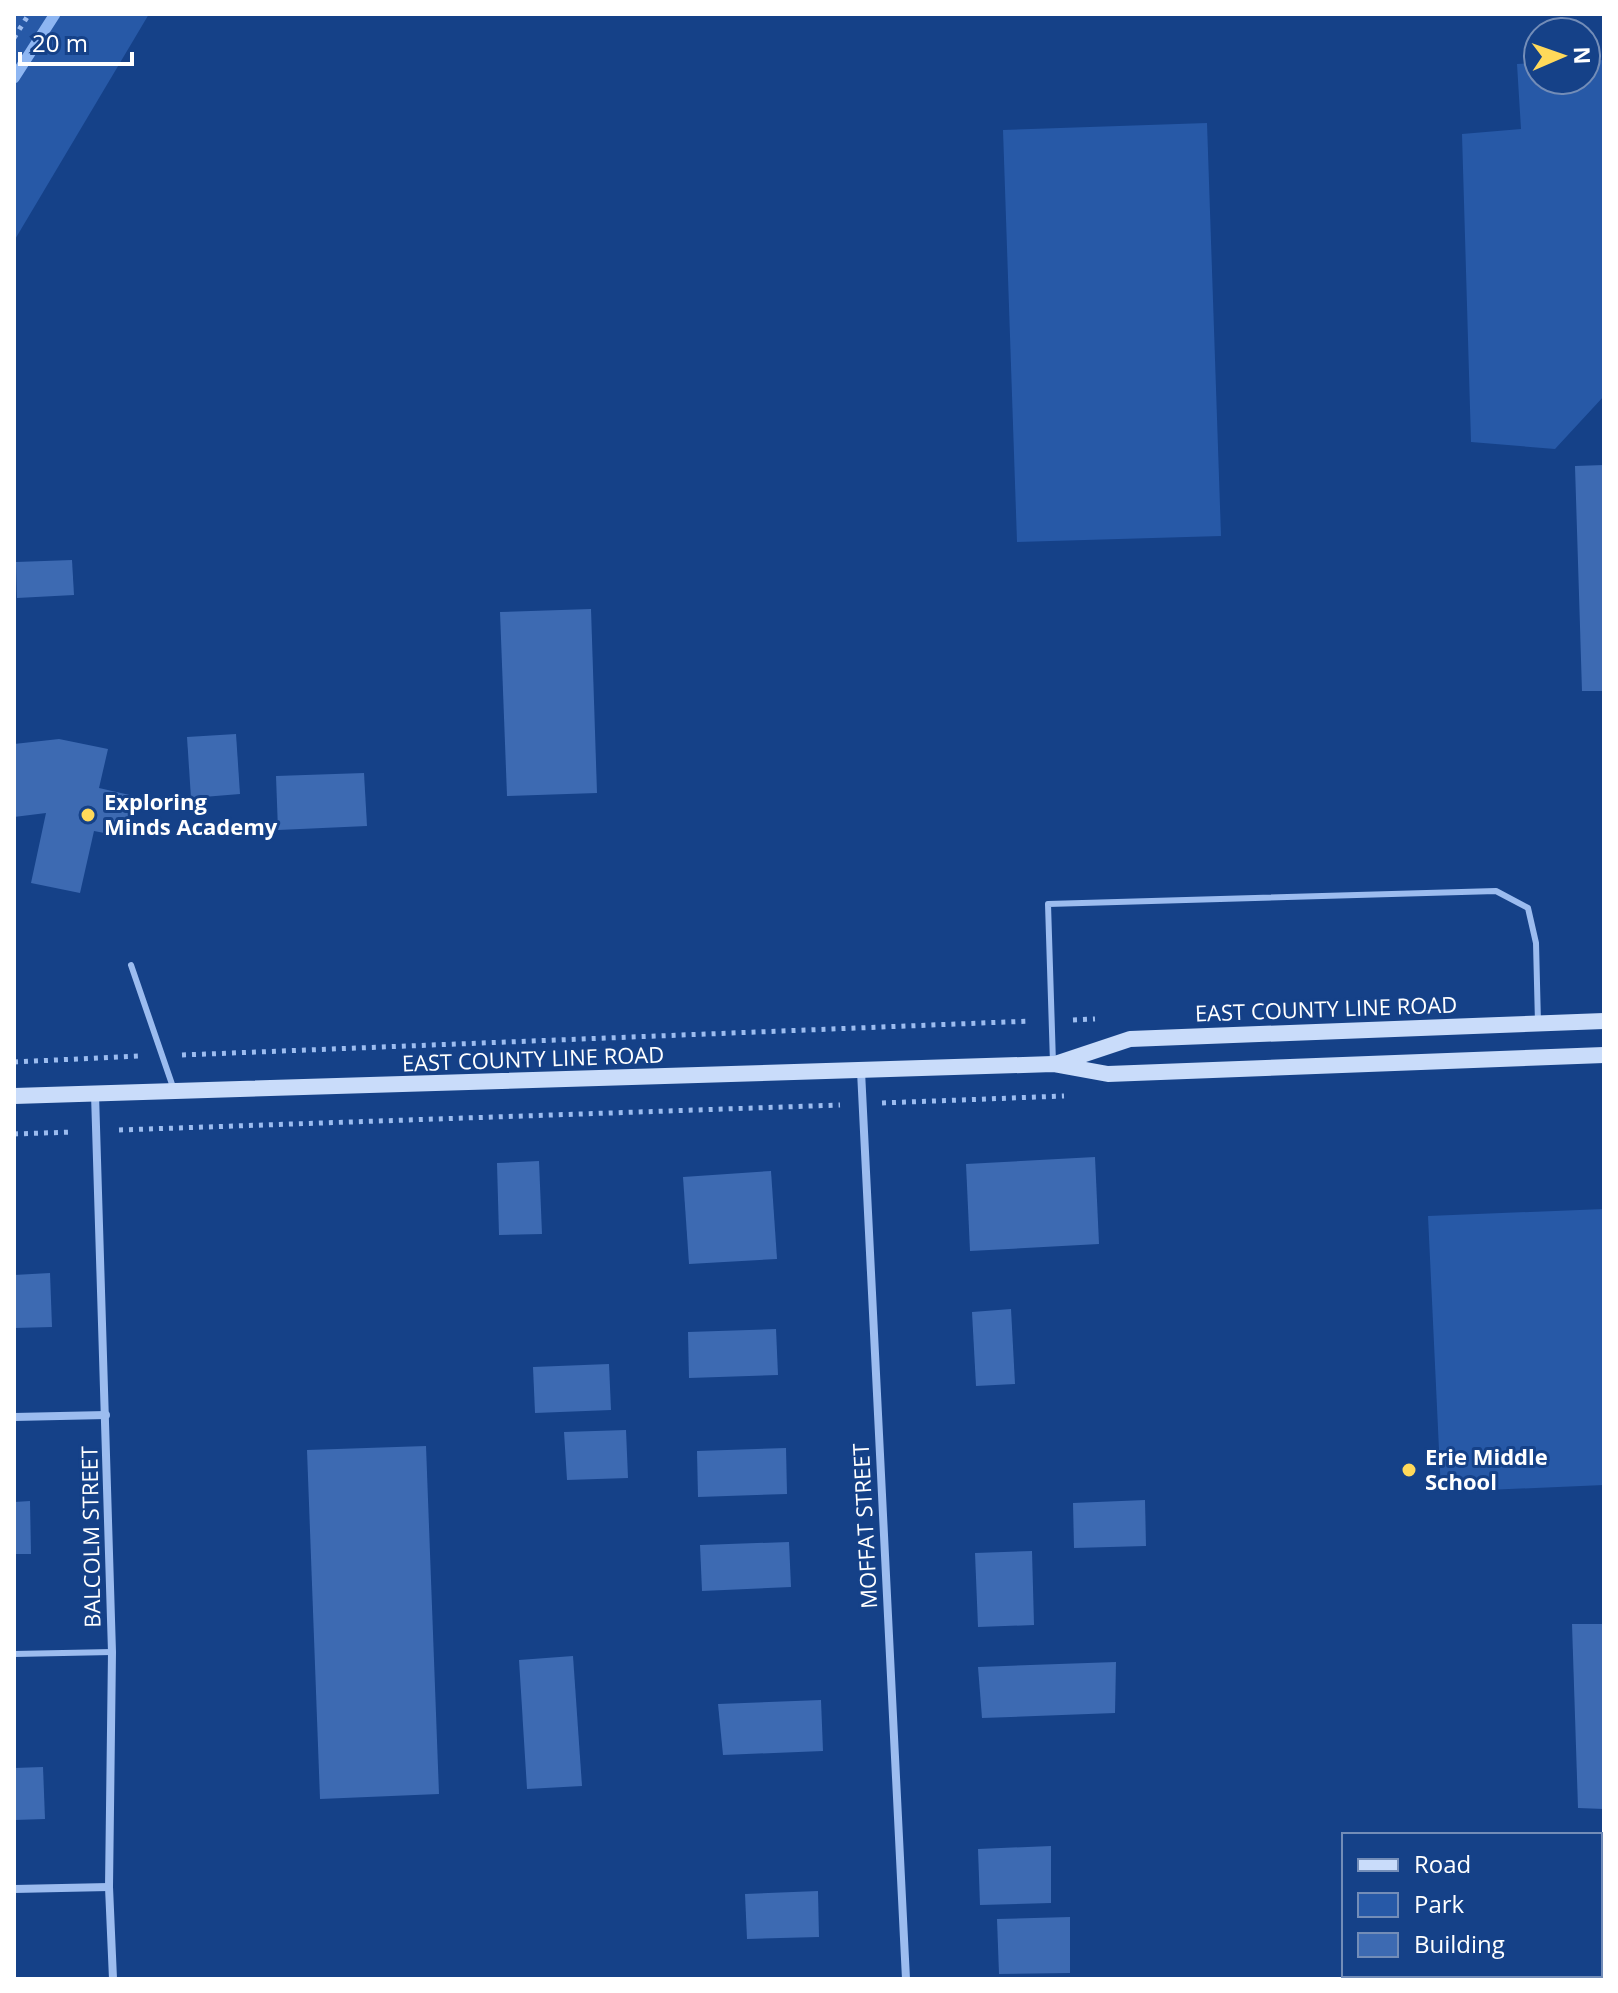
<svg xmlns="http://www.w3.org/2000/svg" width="1618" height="1993" viewBox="0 0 1618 1993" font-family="'Open Sans',sans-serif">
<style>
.green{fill:#2759a7}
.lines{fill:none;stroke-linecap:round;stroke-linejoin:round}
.stream{stroke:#8eb6f2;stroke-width:11}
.building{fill:#3d6ab2}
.path{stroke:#9cbcef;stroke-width:5;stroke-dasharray:4 6;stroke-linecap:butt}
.lane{stroke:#9cbcef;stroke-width:6}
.street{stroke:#9cbcef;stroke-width:8}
.secondary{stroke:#c9dcfa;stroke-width:16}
.poi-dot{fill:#ffd95a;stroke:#154188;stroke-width:3}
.labels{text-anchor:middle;stroke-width:6;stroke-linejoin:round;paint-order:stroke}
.poi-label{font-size:22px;font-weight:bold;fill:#fff;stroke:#154188;text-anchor:start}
.street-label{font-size:22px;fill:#fff;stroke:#154188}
</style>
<rect width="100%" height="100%" fill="#154188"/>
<!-- green -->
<g class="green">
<path d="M14,14H149L14,241Z"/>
<path d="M1604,60V396L1555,449L1471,442L1462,134L1521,129L1517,64L1538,63V80H1586V61Z"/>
<path d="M1207,123L1221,536L1017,542L1003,130Z"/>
<path d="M1604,1209V1485L1441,1492L1428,1216Z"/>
</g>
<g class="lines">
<!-- stream -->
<path class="stream" d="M14,78L55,14"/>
</g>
<!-- building -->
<g class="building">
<path d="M1604,465V691H1582L1575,466Z"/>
<path d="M72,560L74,595L17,598L16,562Z"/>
<path d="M591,609L597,793L507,796L500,612Z"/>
<path d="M236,734L240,794L191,798L187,737Z"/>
<path d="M59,739L108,749L99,788L134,796L125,837L94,831L80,893L31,883L46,813L14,817V744Z"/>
<path d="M364,773L367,826L278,830L276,776Z"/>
<path d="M1095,1157L1099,1244L970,1251L966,1164Z"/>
<path d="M539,1161L542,1234L499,1235L497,1163Z"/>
<path d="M771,1171L777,1259L689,1264L683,1177Z"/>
<path d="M50,1273L52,1327L14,1328V1275Z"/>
<path d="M1011,1309L1015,1384L976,1386L972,1312Z"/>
<path d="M776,1329L778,1375L689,1378L688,1332Z"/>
<path d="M609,1364L611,1410L535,1413L533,1367Z"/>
<path d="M626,1430L628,1478L567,1480L564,1432Z"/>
<path d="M426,1446L439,1794L320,1799L307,1450Z"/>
<path d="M786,1448L787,1494L698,1497L697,1451Z"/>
<path d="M1145,1500L1146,1546L1074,1548L1073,1503Z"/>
<path d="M30,1501L31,1554H14V1502Z"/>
<path d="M789,1542L791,1587L702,1591L700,1545Z"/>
<path d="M1032,1551L1034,1625L978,1627L975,1553Z"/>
<path d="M1572,1624H1604V1809L1578,1808Z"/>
<path d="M573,1656L582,1786L527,1789L519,1660Z"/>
<path d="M1116,1662L1115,1713L982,1718L978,1667Z"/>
<path d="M821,1700L823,1751L723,1755L718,1704Z"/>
<path d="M43,1767L45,1819L14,1820V1768Z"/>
<path d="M1051,1846V1903L980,1905L978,1849Z"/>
<path d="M818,1891L819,1937L747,1939L745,1894Z"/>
<path d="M1070,1917V1973L999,1974L997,1919Z"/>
</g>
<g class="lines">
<!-- path -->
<g class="path">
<path d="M14,38L29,14"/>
<path d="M1073,1020L1095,1019"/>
<path d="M182,1055L1031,1021"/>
<path d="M14,1062L140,1056"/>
<path d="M882,1103L1064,1096"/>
<path d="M119,1130L840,1105"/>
<path d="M14,1134L73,1132"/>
</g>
<!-- lane -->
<g class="lane">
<path d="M131,965L174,1090"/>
<path d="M1053,1063L1048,904L1496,891L1528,908L1536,943L1538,1023"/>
<path d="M14,1654L112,1652"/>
</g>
<!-- street -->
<g class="street">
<path d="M861,1071L906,1979"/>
<path d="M95,1094L112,1652L109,1887L113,1979"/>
<path d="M14,1417L106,1415"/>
<path d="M14,1889L109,1887"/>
</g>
<!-- secondary -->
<g class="secondary">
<path d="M1058,1063L1130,1039L1604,1021"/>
<path d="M14,1096L1053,1064L1108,1074L1604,1055"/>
</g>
</g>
<!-- markers -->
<g class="poi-dot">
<circle cx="88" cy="815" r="8"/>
<circle cx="1409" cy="1470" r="8"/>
</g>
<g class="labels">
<!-- poi labels -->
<g class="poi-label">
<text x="104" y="810">Exploring<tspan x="104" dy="25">Minds Academy</tspan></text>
<text x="1425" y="1465">Erie Middle<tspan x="1425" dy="25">School</tspan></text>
</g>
<!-- street labels -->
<g class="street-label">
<text transform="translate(1326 1009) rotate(-2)" y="8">EAST COUNTY LINE ROAD</text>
<text transform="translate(533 1059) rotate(-2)" y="8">EAST COUNTY LINE ROAD</text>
<text transform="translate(865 1526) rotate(-93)" y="8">MOFFAT STREET</text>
<text transform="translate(91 1537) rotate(-91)" y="8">BALCOLM STREET</text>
</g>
</g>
<!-- border -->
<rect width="1618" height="1993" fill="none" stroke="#ffffff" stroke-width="32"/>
<!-- legend -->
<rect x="1342" y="1833" width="260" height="144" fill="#154188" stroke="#738db8" stroke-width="2"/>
<rect x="1358" y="1859" width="40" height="12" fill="#c9dcfa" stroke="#738db8" stroke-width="2"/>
<text x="1414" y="1873" font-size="24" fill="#ffffff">Road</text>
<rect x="1358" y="1893" width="40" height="24" fill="#2759a7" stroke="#738db8" stroke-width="2"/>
<text x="1414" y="1913" font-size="24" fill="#ffffff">Park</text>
<rect x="1358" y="1933" width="40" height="24" fill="#3d6ab2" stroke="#738db8" stroke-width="2"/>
<text x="1414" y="1953" font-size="24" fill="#ffffff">Building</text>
<!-- north arrow -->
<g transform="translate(1562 56) rotate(88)"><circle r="38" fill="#154188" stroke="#738db8" stroke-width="2"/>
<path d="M0-6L14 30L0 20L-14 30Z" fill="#ffd95a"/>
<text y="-12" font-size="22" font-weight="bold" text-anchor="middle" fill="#ffffff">N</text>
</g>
<!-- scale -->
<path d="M20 52v12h112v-12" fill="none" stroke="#ffffff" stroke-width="4"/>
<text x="32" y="52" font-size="24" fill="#ffffff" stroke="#154188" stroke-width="6" paint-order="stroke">20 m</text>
</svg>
